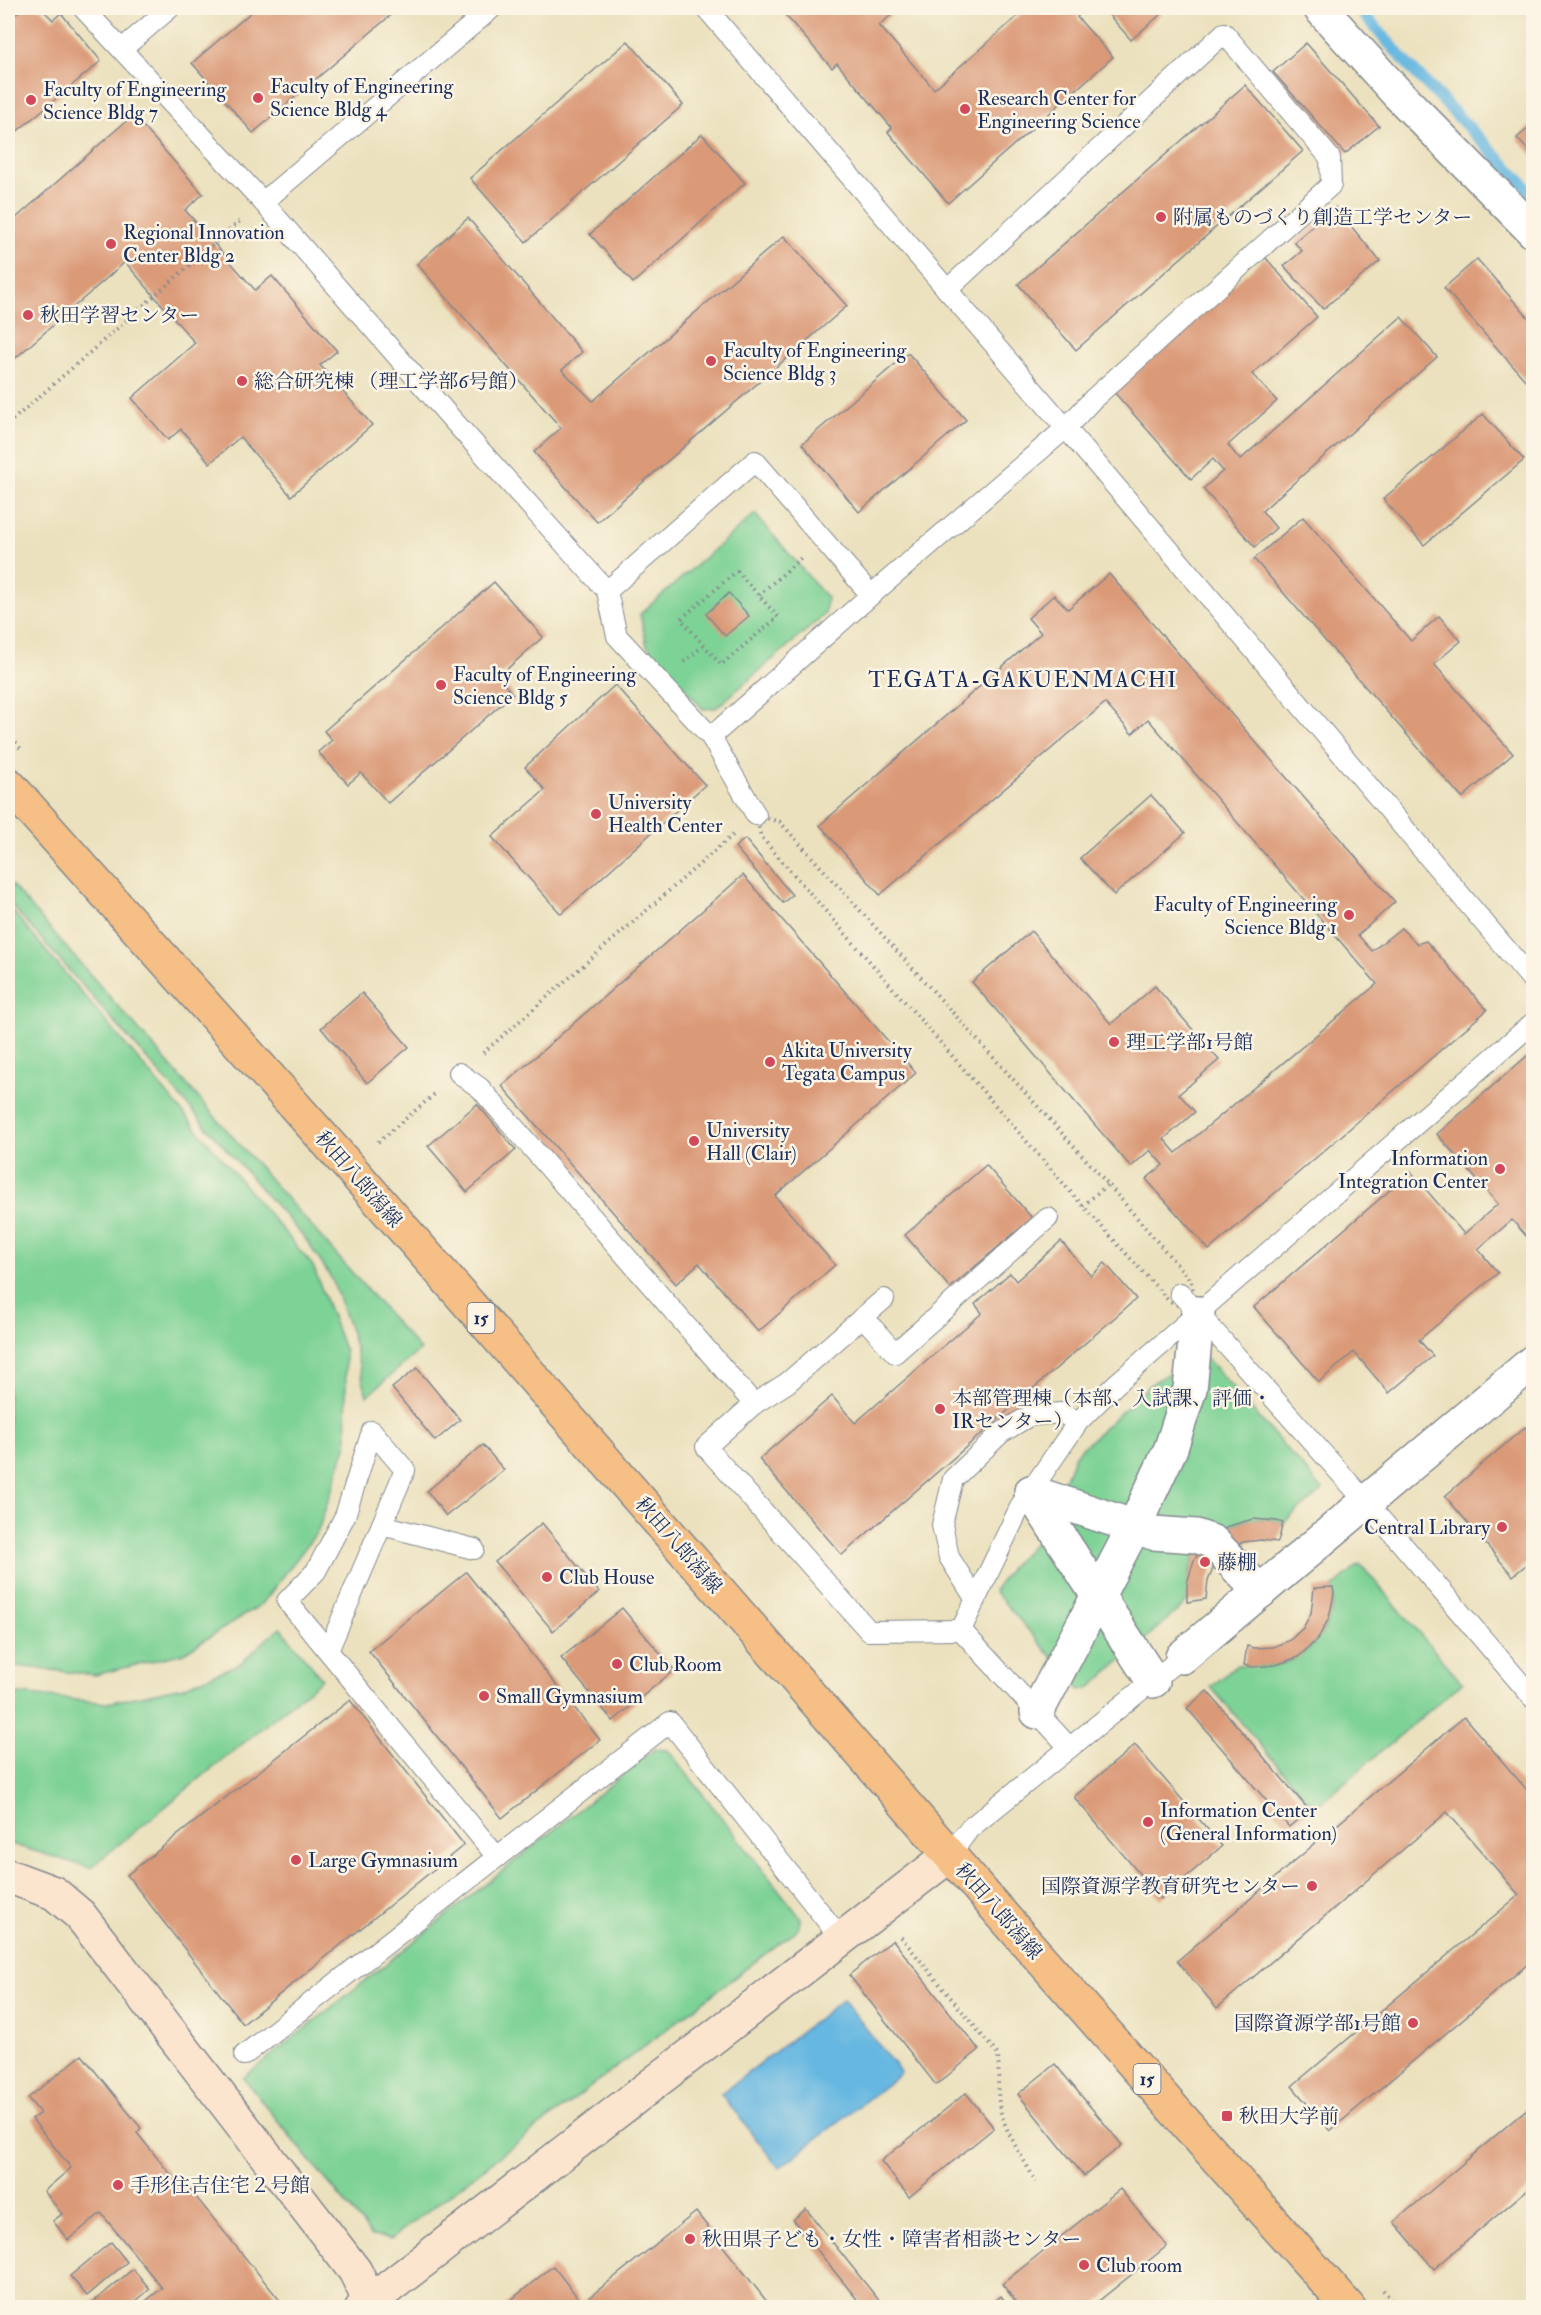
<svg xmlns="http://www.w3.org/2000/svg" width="1541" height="2315" viewBox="0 0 1541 2315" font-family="'IM FELL Double Pica','Noto Serif JP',serif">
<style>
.green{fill:#7dd295;stroke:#4c807a;stroke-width:1.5}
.water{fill:#66b7e1;stroke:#4073a0;stroke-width:1.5}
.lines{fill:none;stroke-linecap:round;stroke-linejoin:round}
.stream{stroke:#66b7e1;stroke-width:12}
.building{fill:#da9977}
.lane-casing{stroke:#83888e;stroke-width:22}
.street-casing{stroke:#83888e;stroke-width:36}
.secondary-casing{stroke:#83888e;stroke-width:36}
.primary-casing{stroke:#83888e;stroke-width:36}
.path{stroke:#83888e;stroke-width:4;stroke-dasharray:1.5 4.5;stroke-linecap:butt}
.lane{stroke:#fff;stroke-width:20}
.street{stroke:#fff;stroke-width:33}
.secondary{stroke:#fbe5cf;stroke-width:33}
.primary{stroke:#f5bf86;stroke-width:33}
.poi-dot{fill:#d1495b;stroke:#fcf5e5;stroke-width:2}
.labels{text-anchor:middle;stroke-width:5;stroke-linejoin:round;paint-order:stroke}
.shield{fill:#fcf5e5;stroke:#5e6a86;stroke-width:1.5}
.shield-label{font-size:18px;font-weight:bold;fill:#1b2f5e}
.poi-label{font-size:20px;fill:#1b2f5e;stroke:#fcf5e5;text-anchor:start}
.street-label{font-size:20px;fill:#1b2f5e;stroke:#fcf5e5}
.quarter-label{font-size:22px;letter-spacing:1.5px;fill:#1b2f5e;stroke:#fcf5e5}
</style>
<rect width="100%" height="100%" fill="#fcf5e5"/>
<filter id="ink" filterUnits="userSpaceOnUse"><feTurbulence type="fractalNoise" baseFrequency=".0167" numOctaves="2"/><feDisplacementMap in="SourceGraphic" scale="12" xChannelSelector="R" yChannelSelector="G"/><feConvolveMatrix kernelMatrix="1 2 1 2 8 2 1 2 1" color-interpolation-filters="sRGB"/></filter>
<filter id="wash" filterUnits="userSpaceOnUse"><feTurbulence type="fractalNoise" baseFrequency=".008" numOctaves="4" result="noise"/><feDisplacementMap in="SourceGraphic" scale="24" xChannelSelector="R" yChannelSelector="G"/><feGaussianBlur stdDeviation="1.35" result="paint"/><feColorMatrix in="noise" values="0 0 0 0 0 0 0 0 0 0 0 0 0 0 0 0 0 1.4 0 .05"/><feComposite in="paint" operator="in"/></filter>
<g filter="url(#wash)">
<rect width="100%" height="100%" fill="#ebe1be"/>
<!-- green -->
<g class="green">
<path d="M755,514L827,598L825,614L716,708L703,709L647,646L640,614Z"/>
<path d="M8,881L420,1350L367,1396L352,1336L332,1279L307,1241L8,901Z"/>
<path d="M8,906L313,1266L345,1352L347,1444L318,1531L262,1604L184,1653L95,1675L8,1665Z"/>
<path d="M1201,1352L1323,1490L1283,1523C1251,1510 1207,1529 1193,1561C1188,1575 1187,1588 1187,1602L1089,1689H1080L994,1591L1012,1565L1043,1535L1075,1455L1151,1384Z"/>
<path d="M1360,1564L1462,1683L1314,1808L1211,1687L1237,1665C1250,1665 1262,1668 1274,1665C1310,1660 1337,1622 1333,1587Z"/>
<path d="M280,1627L322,1679L90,1868L8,1843V1701L19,1694L107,1703L183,1687L241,1663Z"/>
<path d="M655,1749L668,1750L801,1918L798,1929L391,2239L372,2236L243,2078Z"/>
</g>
<!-- water -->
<path class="water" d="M843,1999L901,2073L779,2168L721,2094Z"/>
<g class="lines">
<!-- stream -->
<path class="stream" d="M1358,8L1413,70L1534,195"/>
</g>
<g id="blocks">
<!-- building -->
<g class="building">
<path d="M23,8H41L53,20L61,13L101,61L8,139V21Z"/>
<path d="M256,8H399L253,133L192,63Z"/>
<path d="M779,8H900L879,25L934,89L1027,8H1087L1077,17L1113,57L948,203L888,132L892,128L837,63L832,68Z"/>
<path d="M1103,8H1168L1131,40Z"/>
<path d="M628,41L683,105L526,242L470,178Z"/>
<path d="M1306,43L1379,126L1345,154L1273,72Z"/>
<path d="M1245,85L1303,151L1076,350L1018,284Z"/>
<path d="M133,115L203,194L185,210L255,290L272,276L337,351L320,365L372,425L291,496L240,437L210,463L181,429L168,440L132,398L195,343L125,262L11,362L8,358V225Z"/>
<path d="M1534,123V157L1517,138Z"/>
<path d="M702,134L745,183L633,283L590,234Z"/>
<path d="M1335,207L1380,261L1323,309L1284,266L1302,251L1294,242Z"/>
<path d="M468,218L582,352L562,370L593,401L784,236L847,306L597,522L534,452L561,428L417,264Z"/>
<path d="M1265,257L1317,317L1252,374L1277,401L1228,445L1240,460L1401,317L1437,357L1262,511L1276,528L1255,547L1203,489L1223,471L1213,459L1191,479L1113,391Z"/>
<path d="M1477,259L1534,324V390L1444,288Z"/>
<path d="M908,353L966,420L859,512L802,444Z"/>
<path d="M1483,414L1524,460L1424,545L1383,499Z"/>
<path d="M1303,517L1411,641L1439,616L1461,641L1434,664L1513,754L1462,798L1254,559Z"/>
<path d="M1109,574L1395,902L1358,935L1372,951L1401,928L1417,944L1426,941L1487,1010L1209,1250L1146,1179L1163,1165L1150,1150L1131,1167L972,982L1031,931L1111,1024L1155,986L1219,1060L1179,1094L1195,1112L1164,1139L1176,1153L1377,984L1148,719L1132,734L1105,703L880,895L820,825L1041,633L1028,618L1054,595L1068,609Z"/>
<path d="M494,582L543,637L498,677L513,694L388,803L361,773L348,784L318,752L332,740L324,731Z"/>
<path d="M729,593L749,616L725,636L706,614Z"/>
<path d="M615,685L705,785L561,914L492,837L545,790L525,767Z"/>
<path d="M1151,795L1185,833L1114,895L1080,858Z"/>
<path d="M745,839L792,895L783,903L735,847Z"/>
<path d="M743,875L916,1073L775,1196L835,1265L758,1332L699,1263L676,1284L502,1086Z"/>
<path d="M362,993L409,1047L367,1083L321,1028Z"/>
<path d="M1534,1050V1245L1512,1220L1478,1249L1498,1273L1419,1340L1433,1356L1389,1393L1354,1352L1319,1382L1254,1307L1411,1172L1464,1234L1498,1204L1437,1134Z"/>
<path d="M477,1104L516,1150L467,1192L428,1146Z"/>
<path d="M986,1165L1032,1218L950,1288L905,1235Z"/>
<path d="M1061,1241L1091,1276L1105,1263L1136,1299L842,1555L759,1459L832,1396L855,1423L982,1313L975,1304L1010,1273L1016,1281Z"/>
<path d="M417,1368L460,1420L435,1441L392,1388Z"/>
<path d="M1525,1427L1534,1437V1558L1513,1576L1445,1496Z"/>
<path d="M483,1445L504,1470L446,1516L427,1491Z"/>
<path d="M1253,1519L1277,1521L1283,1523L1278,1542L1261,1540L1243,1542L1228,1550L1215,1564L1208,1581L1206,1599L1187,1602V1583L1194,1560L1208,1541L1229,1526Z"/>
<path d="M542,1523L599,1592L553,1631L495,1562Z"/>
<path d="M466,1572L600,1740L502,1818L369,1651Z"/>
<path d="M1333,1587L1334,1594L1329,1618L1317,1640L1298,1657L1276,1665L1252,1667L1244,1665L1247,1646L1254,1648L1273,1647L1290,1640L1303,1628L1311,1613L1314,1588Z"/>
<path d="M622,1608L674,1670L613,1721L561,1658Z"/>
<path d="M1207,1691L1309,1810L1289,1827L1187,1708Z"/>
<path d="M350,1700L464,1845L243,2024L127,1875Z"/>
<path d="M1464,1717L1534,1798V1959L1330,2131L1292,2086L1519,1895L1447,1812L1217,2008L1177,1961Z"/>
<path d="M1135,1745L1222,1846L1161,1899L1074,1797Z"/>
<path d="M893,1940L979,2050L936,2085L849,1975Z"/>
<path d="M82,2055L141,2128L137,2133L175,2180L179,2176L286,2308H180L175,2301L167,2308H137L162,2288L101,2213L68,2240L53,2221L62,2214L44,2191L71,2168L32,2119L40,2113L28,2098Z"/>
<path d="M1055,2064L1122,2145L1084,2176L1018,2094Z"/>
<path d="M966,2093L994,2128L909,2197L881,2161Z"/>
<path d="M1534,2103V2184L1434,2269L1394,2222Z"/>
<path d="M1120,2189L1167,2246L1090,2308H1021L1002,2284Z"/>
<path d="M806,2209L885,2308H864L793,2220Z"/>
<path d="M696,2212L772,2308H501L553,2266L582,2303Z"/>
<path d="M111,2242L127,2262L87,2296L70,2276Z"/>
<path d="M133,2269L150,2289L128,2308H96L92,2303Z"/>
<path d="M1001,2296L1010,2308H987Z"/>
</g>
</g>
</g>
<g filter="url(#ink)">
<use href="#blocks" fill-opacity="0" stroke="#83888e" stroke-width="1.5"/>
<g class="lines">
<defs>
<g id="lane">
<path d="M83,8L263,202L450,417L607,591L617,636L711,737L756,815"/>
<path d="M706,8L1129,502L1534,982"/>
<path d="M122,49L170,8"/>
<path d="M263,202L492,8"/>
<path d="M607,591L755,461L871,595"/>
<path d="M711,737L871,595L1066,428L1093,399L1331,185L1330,158L1224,33L947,290"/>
<path d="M459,1073L480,1088L754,1404L706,1447L869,1631L961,1630"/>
<path d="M1180,1293L1366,1502L1534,1699"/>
<path d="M863,1317L895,1353L1048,1218"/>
<path d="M754,1404L787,1383L884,1299"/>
<path d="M382,1525L474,1549"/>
<path d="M976,1600L949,1557L942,1525L953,1479L1001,1433L1029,1416L1061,1413L1078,1422"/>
<path d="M328,1651L405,1470L372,1431L345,1516L316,1571L287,1601L497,1857L670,1722L842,1940"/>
<path d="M1069,1747L961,1630L1021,1505L1078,1422L1116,1384L1534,1022"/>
<path d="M950,1855L969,1829L1182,1657"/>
<path d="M244,2055L497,1857"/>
</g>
<g id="street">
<path d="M1320,8L1396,92L1534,232"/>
<path d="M1031,1492L1153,1533L1196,1536L1213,1542L1260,1592"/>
<path d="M1031,1492L1153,1681"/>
<path d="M1182,1657L1534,1361"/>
<path d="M1037,1712L1134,1527L1171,1448L1190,1389L1198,1313"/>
</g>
<g id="secondary">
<path d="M8,1876L54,1893L80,1915L355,2271L373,2308"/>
<path d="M362,2308L950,1855"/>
</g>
<path id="primary" d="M8,784L351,1169L995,1907L1349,2308"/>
</defs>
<!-- lane casing -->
<use href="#lane" class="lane-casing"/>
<!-- street casing -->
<use href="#street" class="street-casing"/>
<!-- secondary casing -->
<use href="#secondary" class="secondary-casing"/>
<!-- primary casing -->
<use href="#primary" class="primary-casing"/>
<!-- path -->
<g class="path">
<path d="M8,424L240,221"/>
<path d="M737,571L778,617L721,665L681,619Z"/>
<path d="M759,595L801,558"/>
<path d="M684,662L703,646"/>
<path d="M8,733L21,749"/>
<path d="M756,815L780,822L1108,1184L1191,1281L1198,1313L1170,1302L1083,1206L761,837Z"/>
<path d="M483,1053L733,835"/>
<path d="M378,1142L436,1093"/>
<path d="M1083,1206L1108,1184"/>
<path d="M901,1937L998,2055C1000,2076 995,2096 1002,2116C1009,2138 1025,2161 1036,2182"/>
<path d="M1383,2290L1399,2308"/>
</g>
<!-- lane -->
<use href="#lane" class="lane"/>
<!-- street -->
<use href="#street" class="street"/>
<!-- secondary -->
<use href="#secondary" class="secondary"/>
<!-- primary -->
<use href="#primary" class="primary"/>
</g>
</g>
<!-- markers -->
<g class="poi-dot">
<circle cx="258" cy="98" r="6"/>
<circle cx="31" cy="100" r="6"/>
<circle cx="965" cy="109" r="6"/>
<circle cx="1161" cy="217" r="6"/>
<circle cx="111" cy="244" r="6"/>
<circle cx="28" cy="315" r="6"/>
<circle cx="711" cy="361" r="6"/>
<circle cx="242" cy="381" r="6"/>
<circle cx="441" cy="685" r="6"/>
<circle cx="596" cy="814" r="6"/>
<circle cx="1349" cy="915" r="6"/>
<circle cx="1114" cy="1042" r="6"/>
<circle cx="770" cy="1062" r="6"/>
<circle cx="694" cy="1141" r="6"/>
<circle cx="1500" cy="1169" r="6"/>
<circle cx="940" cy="1409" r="6"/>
<circle cx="1502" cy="1527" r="6"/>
<circle cx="1205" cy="1562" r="6"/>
<circle cx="547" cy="1577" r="6"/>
<circle cx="617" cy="1664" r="6"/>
<circle cx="484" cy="1696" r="6"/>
<circle cx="1148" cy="1822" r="6"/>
<circle cx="296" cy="1860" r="6"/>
<circle cx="1312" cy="1886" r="6"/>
<circle cx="1413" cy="2023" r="6"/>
<rect x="1221" y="2110" width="12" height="12" rx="3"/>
<circle cx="118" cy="2185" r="6"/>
<circle cx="690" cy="2239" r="6"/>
<circle cx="1084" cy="2265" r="6"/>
</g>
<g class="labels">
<!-- shield labels -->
<g class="shield">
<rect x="467.5" y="1303" width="27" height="30" rx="4.5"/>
<rect x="1133.5" y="2064" width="27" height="30" rx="4.5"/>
</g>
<g class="shield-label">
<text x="481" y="1324">15</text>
<text x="1147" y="2085">15</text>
</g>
<!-- poi labels -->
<g class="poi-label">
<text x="270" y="93">Faculty of Engineering<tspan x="270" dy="23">Science Bldg 4</tspan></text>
<text x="43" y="96">Faculty of Engineering<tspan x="43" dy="23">Science Bldg 7</tspan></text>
<text x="977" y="105">Research Center for<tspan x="977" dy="23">Engineering Science</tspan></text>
<text x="1173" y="224">附属ものづくり創造工学センター</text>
<text x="123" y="239">Regional Innovation<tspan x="123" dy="23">Center Bldg 2</tspan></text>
<text x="40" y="322">秋田学習センター</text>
<text x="723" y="357">Faculty of Engineering<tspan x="723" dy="23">Science Bldg 3</tspan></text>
<text x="254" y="388">総合研究棟 （理工学部6号館）</text>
<text x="453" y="681">Faculty of Engineering<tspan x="453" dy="23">Science Bldg 5</tspan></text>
<text x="608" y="809">University<tspan x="608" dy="23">Health Center</tspan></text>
<text x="1337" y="911" text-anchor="end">Faculty of Engineering<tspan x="1337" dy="23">Science Bldg 1</tspan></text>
<text x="1126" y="1049">理工学部1号館</text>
<text x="782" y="1057">Akita University<tspan x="782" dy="23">Tegata Campus</tspan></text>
<text x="706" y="1137">University<tspan x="706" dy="23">Hall (Clair)</tspan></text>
<text x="1488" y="1165" text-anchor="end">Information<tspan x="1488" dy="23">Integration Center</tspan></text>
<text x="952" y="1405">本部管理棟（本部、入試課、評価・<tspan x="952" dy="23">IRセンター）</tspan></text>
<text x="1490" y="1534" text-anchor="end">Central Library</text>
<text x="1217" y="1569">藤棚</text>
<text x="559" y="1584">Club House</text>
<text x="629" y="1671">Club Room</text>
<text x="496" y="1703">Small Gymnasium</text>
<text x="1160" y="1817">Information Center<tspan x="1160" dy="23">(General Information)</tspan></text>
<text x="308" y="1867">Large Gymnasium</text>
<text x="1300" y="1893" text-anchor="end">国際資源学教育研究センター</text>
<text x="1401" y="2030" text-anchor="end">国際資源学部1号館</text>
<text x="1239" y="2123">秋田大学前</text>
<text x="130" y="2192">手形住吉住宅２号館</text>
<text x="702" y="2246">秋田県子ども・女性・障害者相談センター</text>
<text x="1096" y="2272">Club room</text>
</g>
<!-- street labels -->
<g class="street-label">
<text transform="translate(359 1179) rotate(49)" y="7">秋田八郎潟線</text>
<text transform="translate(679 1545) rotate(49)" y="7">秋田八郎潟線</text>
<text transform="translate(999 1911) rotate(49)" y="7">秋田八郎潟線</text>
</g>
<!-- quarter labels -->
<g class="quarter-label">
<text x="1023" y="687">TEGATA-GAKUENMACHI</text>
</g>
</g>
<!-- margin -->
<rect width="1541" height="2315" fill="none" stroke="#fcf5e5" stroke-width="30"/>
</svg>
